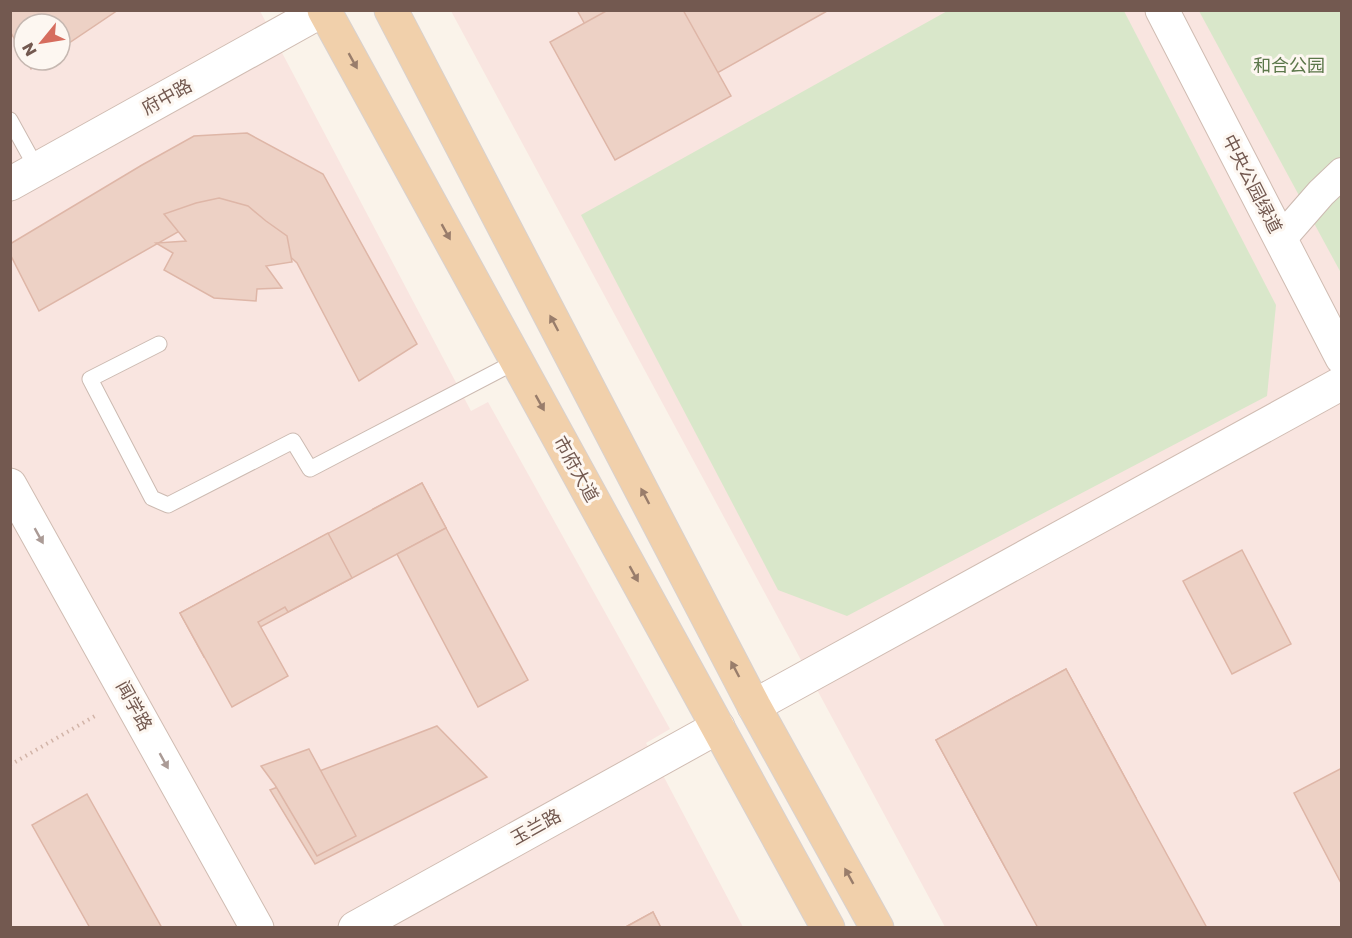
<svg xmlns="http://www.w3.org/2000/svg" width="1352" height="938" viewBox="0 0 1352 938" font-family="Poppins,'Noto Sans SC',sans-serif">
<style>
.commercial{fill:#f9e5e0;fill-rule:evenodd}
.green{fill:#d9e7ca}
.building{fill:#edd1c5;stroke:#deb6a7;stroke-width:1.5}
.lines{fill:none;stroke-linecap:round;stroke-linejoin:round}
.lane-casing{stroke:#ccbab1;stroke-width:17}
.street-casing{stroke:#ccbab1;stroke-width:32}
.secondary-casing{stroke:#d0bcb2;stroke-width:35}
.primary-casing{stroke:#d8d1ce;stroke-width:35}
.path{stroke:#d2b4a8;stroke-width:4;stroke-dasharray:1.5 4.5;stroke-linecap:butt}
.lane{stroke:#fff;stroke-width:15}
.street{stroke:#fff;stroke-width:30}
.secondary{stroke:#fff;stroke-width:33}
.primary{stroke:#f1d0ab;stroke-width:33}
.oneway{fill:#997d6b}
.oneway2{fill:#ab9b96}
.labels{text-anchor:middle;stroke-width:6;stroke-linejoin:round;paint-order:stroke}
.park-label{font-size:18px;fill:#5c774a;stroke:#fdf7f1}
.street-label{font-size:18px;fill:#735950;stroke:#fdf7f1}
</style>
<rect width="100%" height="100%" fill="#faf3ea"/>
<!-- commercial -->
<g class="commercial">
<path d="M10,11H260L471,411L488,402L670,729L646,743L743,927H11ZM24,24H60V60H24Z"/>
<path d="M451,11H1341V927H945Z"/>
</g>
<!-- green -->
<g class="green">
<path d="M949,10L1124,11L1276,305L1267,396L847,616L778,590L581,215Z"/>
<path d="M1199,11H1341V273Z"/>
</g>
<!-- building -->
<g class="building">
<path d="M10,10H118L60,49V24H24V56L10,31Z"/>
<path d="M577,10H829L637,118Z"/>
<path d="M608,10H683L731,96L615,160L550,42Z"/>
<path d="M26,60H44L31,69Z"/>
<path d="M247,133L323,174L417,344L359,381L297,263L257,226L197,221L39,311L10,254V244L142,165L194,136Z"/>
<path d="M219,198L248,206L266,221L287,236L292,262L266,266L282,288L257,289L256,301L214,298L164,270L173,253L156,243L186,241L164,214L196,203Z"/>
<path d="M422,483L446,528L397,554L373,509Z"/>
<path d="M422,483L446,528L204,657L180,613Z"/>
<path d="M446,528L528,680L478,707L397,554Z"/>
<path d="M328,533L352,578L288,612L285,607L258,622L288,676L232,707L180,613Z"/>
<path d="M1242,550L1291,644L1232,674L1183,581Z"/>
<path d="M1066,669L1136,798L1006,869L936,740Z"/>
<path d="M1066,669L1136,798L1207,928H1038L936,740Z"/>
<path d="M437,726L487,777L315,864L270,790Z"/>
<path d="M309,749L356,836L317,856L275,785L261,766Z"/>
<path d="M1342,768V885L1294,793Z"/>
<path d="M87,794L162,928H90L32,825Z"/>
<path d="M653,912L661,928H624Z"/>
<path d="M653,912L661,928H624Z"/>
</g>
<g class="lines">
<defs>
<g id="lane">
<path d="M10,120L37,169"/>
<path d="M159,344L90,379L152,498L168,505L293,441L310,469L517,361"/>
</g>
<path id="street" d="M1280,240L1321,193L1342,173"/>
<g id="secondary">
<path d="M1162,10L1342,358"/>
<path d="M10,184L323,10"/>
<path d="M10,485L257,928"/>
<path d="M754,706L1342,383"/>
<path d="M355,928L718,727"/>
</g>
<g id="primary">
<path d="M324,10L828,928"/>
<path d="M391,10L754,706L877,928"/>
</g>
</defs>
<!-- lane casing -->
<use href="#lane" class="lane-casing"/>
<!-- street casing -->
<use href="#street" class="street-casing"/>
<!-- secondary casing -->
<use href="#secondary" class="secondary-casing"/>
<!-- primary casing -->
<use href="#primary" class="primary-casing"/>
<!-- path -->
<path class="path" d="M10,765L95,716"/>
<!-- lane -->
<use href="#lane" class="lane"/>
<!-- street -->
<use href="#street" class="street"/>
<!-- secondary -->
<use href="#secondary" class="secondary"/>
<!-- primary -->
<use href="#primary" class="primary"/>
</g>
<!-- one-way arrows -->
<defs><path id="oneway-solid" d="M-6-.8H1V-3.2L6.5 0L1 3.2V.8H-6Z" transform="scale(1.5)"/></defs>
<g class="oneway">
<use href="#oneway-solid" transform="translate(353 61) rotate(61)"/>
<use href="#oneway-solid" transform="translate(446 232) rotate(61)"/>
<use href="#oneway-solid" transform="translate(554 323) rotate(-118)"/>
<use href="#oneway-solid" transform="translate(540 403) rotate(61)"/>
<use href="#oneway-solid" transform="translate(645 496) rotate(-118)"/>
<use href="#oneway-solid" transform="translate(634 574) rotate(61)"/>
<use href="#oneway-solid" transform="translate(735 669) rotate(-118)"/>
<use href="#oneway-solid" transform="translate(849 876) rotate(-119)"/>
</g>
<g class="oneway2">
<use href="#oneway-solid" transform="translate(39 536) rotate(61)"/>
<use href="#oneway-solid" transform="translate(164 761) rotate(61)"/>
</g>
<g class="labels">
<!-- park labels -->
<g class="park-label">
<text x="1289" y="72">和合公园</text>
</g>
<!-- street labels -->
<g class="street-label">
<text transform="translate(167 97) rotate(-29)" y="6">府中路</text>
<text transform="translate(1252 184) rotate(63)" y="6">中央公园绿道</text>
<text transform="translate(576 469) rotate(61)" y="6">市府大道</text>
<text transform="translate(134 706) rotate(61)" y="6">闻学路</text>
<text transform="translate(536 827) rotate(-29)" y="6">玉兰路</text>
</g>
</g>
<!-- border -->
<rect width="1352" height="938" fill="none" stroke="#735950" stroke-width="24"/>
<!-- north arrow -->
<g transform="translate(42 42) rotate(240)"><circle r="28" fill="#fdf7f1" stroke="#c6b8b1" stroke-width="1.5"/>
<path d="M0-4.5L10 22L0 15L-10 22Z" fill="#d66d5e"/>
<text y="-9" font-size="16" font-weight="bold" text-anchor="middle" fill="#735950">N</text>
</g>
</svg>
